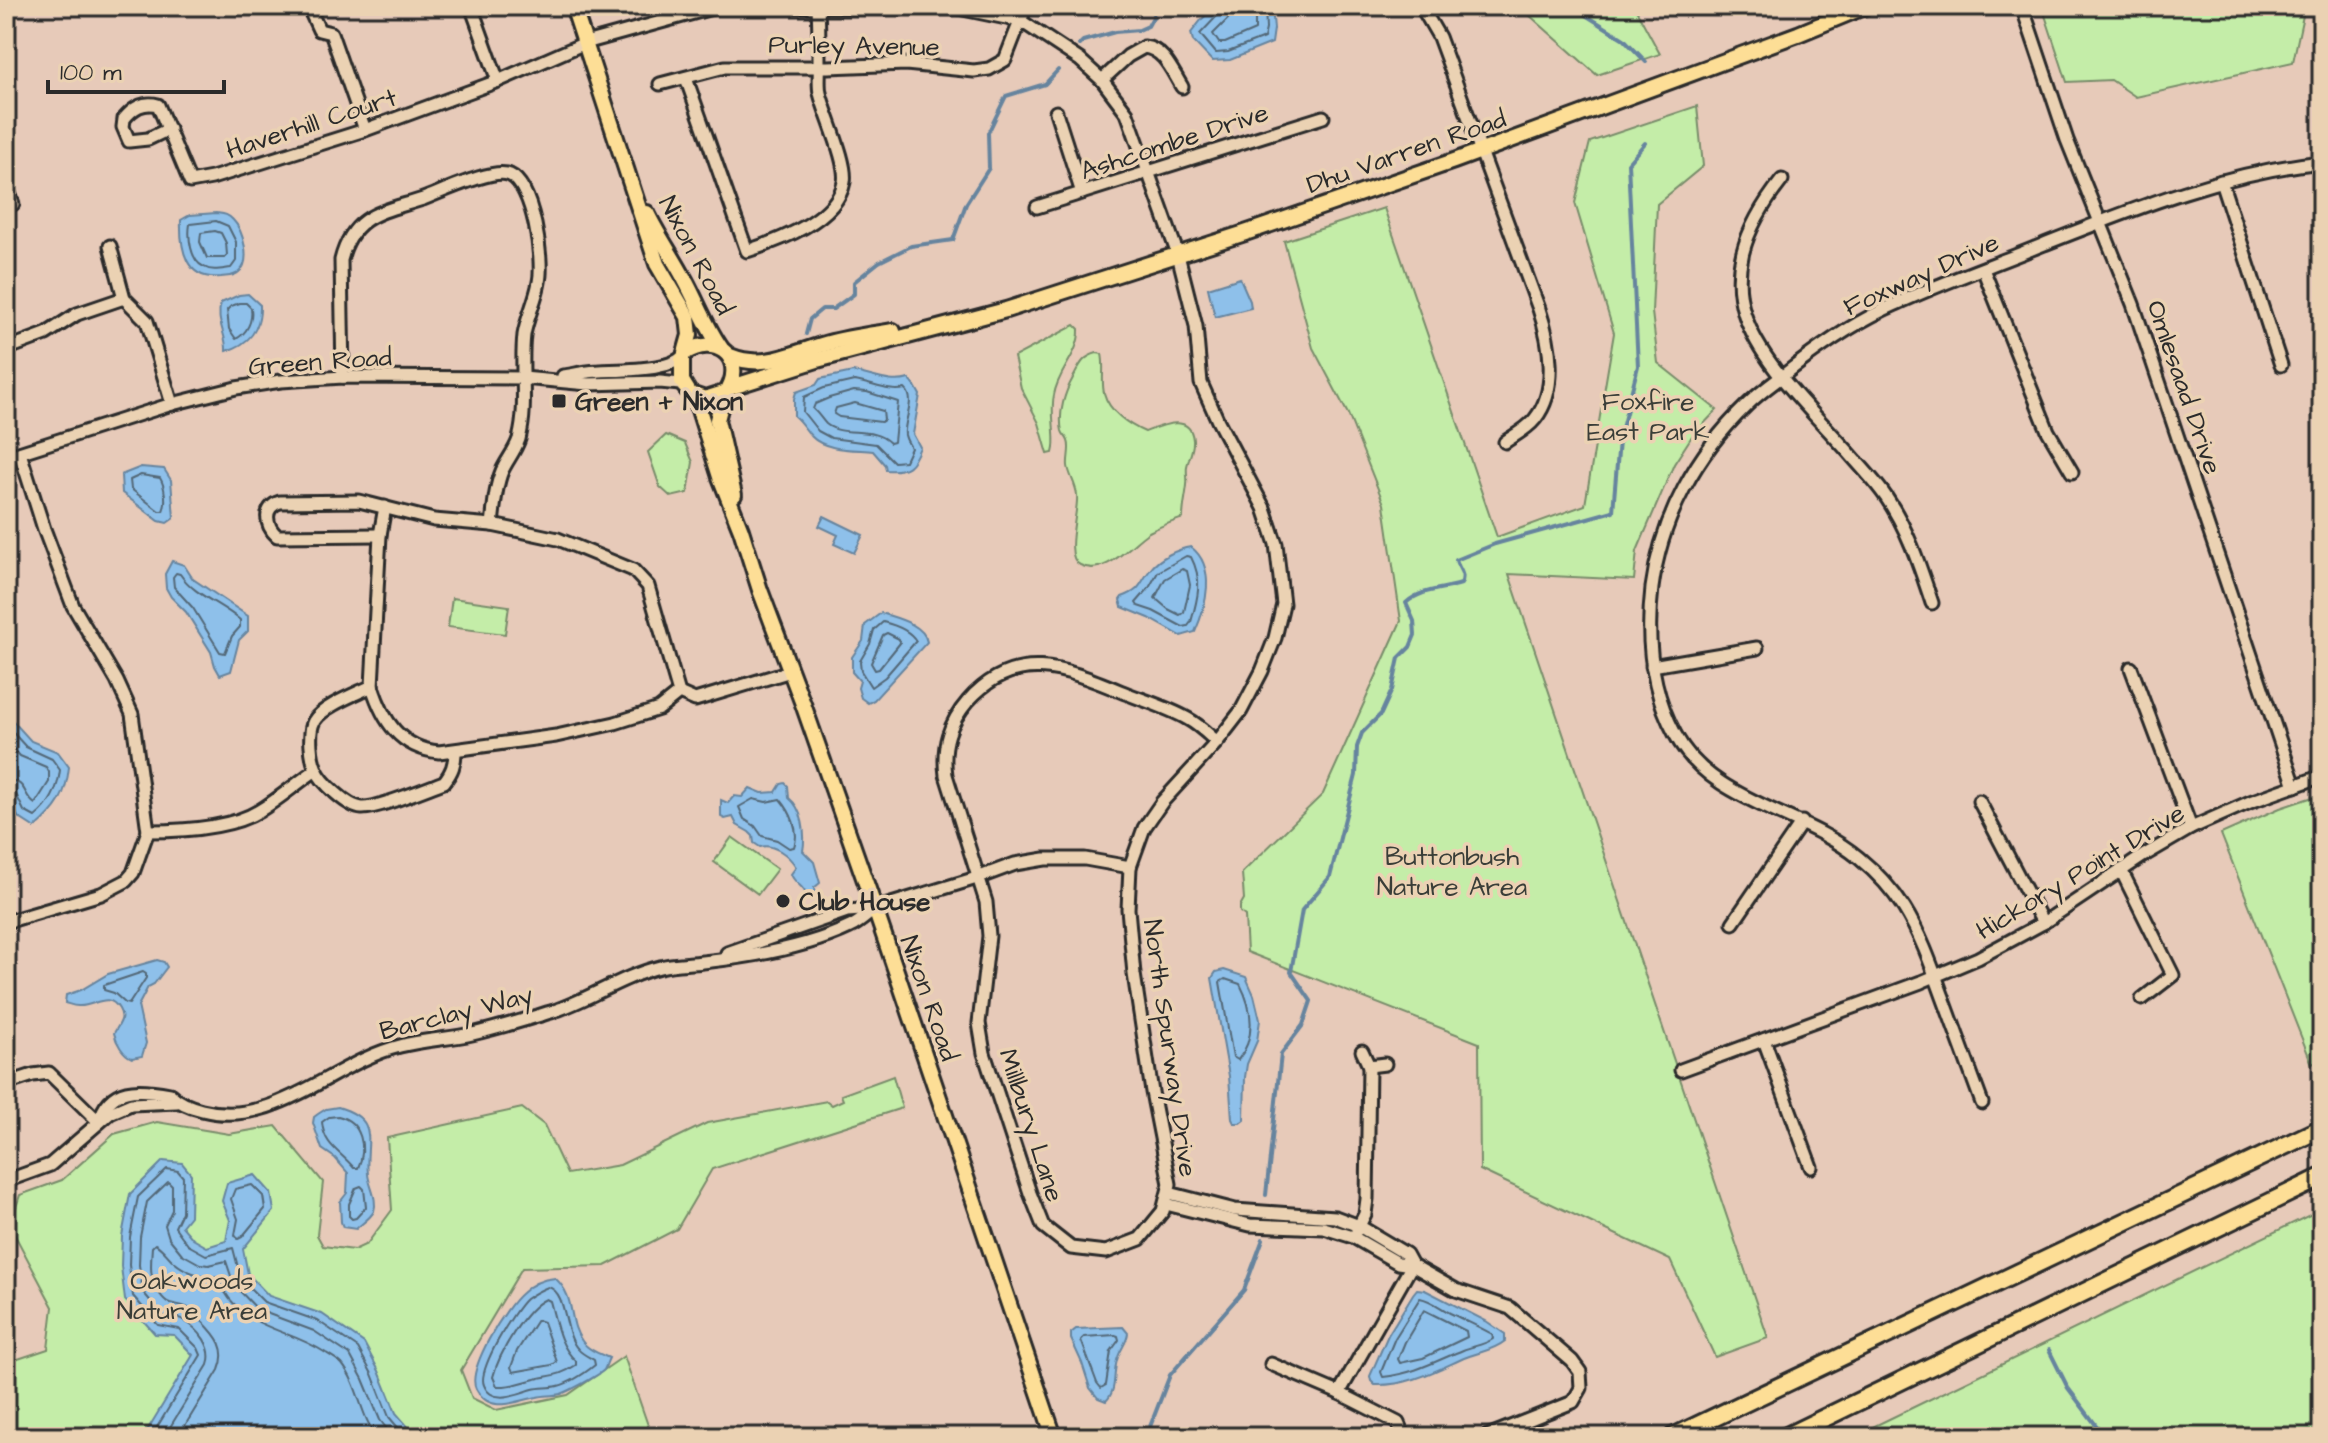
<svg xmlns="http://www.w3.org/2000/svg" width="2328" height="1443" viewBox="0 0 2328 1443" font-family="'Architects Daughter',sans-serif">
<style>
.green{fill:#c4eda8;stroke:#788c6a;stroke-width:2}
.water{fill:#8ec0ea;stroke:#66849e;stroke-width:2}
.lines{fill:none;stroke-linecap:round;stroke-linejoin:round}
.shore{stroke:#536777;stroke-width:2}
.stream{stroke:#66849e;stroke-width:4}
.minor-casing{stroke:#2b2b2b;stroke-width:17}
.major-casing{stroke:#2b2b2b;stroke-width:20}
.highway-casing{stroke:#2b2b2b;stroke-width:22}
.minor{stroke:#ebd2b3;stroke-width:11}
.major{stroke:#fdde96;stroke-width:14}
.highway{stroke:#fdde96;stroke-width:16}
.poi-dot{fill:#2b2b2b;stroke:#ebd2b3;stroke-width:3}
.labels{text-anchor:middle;stroke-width:7;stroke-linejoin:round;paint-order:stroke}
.street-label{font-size:26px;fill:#2b2b2b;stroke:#ebd2b3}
.poi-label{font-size:26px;font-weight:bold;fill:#2b2b2b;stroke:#ebd2b3;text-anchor:start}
.park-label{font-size:26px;fill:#3a3e38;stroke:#ebd2b3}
</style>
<rect width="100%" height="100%" fill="#e7cab9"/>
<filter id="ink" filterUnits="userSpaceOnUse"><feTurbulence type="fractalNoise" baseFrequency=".0125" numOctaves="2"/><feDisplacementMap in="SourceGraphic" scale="16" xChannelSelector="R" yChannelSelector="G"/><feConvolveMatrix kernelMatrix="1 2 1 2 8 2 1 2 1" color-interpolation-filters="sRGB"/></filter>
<g filter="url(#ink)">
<!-- green -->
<g class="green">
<path d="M1519,6H1634L1660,54L1597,75Z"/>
<path d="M2042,6H2305L2293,62L2136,97L2111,80L2067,82Z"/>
<path d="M1697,106L1703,166L1657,204L1652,312L1658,363L1717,410L1692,436L1674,464L1637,551L1634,580L1509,574L1768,1338L1715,1357L1670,1260L1480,1170L1479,1043L1247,952L1245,916L1240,912V906L1244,899L1242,873L1323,794L1401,621L1384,504L1348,414L1313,348L1284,241L1384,208L1497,537L1585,505L1614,333L1575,203L1590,142Z"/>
<path d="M1075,325L1079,329C1080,354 1058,370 1054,395C1050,413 1056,431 1054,448L1053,453L1048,454L1039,423L1021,388L1014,357Z"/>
<path d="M1097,353L1102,354C1105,367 1101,380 1104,393C1109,412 1129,425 1145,432C1160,426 1191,412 1193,440C1194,448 1189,458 1187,466C1186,472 1188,479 1187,485C1186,496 1183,506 1183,518C1172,522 1160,526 1149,532C1130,544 1106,578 1080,565C1063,557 1079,511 1077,495C1076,484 1069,475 1068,466C1067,458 1071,448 1068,441C1067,437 1063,435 1062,431C1058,413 1065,392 1073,378C1080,365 1082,357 1097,353Z"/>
<path d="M666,435L685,443L693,462L688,493L671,497L660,487L648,452Z"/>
<path d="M452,598L509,606L505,634L448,627Z"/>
<path d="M2322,794V1059L2312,1064L2221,834L2280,808Z"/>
<path d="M732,837L777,869L758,894L714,862Z"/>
<path d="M893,1076L902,1108L712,1169L677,1229L605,1266L522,1268L461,1370L472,1398L496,1410L568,1395L624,1356L652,1437H6V1363L48,1349L53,1307L10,1226L20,1195L62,1180L114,1134L157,1122L229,1134L276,1126L323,1182L317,1235L323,1246L354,1250L367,1244L392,1210L387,1138L522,1108L544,1125L567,1174L620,1165L707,1123L827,1101L832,1105L843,1100L841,1095Z"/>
<path d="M2322,1209V1437H1852Z"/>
</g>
<!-- water -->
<g class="water">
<path d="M1216,6H1272L1274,29L1272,43L1230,60L1212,61L1193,41L1191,33L1202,19Z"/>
<path d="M216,213C223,214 228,214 233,220C243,230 252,262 239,272C234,277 227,276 221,277C185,281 180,248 181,220L190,215Z"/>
<path d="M1240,278L1250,301L1251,308L1215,317L1208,288Z"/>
<path d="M248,294L260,305C261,330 249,344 226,351C227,334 215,321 221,303L239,295Z"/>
<path d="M853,372C873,375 890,385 909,379L915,386L920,395L913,434L920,447C913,466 907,472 886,470L885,465L873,451C854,449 825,451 811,436C805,429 801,422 794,416V399L796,392L816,385L820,379Z"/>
<path d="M141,467L164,469L171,480L174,518L167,523L159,521L122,493L121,475Z"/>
<path d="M824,516L863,535L854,553L834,544L838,535L819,526Z"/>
<path d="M1191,547C1217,567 1206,607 1195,632L1181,636L1149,618L1122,607L1120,600L1122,597C1142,590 1139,584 1150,570C1159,558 1177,549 1191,547Z"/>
<path d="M172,561L184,565L193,579L248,616V631L239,640L231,671L220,675L215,666L211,652L186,612L171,597L166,588L165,574Z"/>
<path d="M881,613C896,618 924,624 927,642L874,700L868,703L861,698L858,688L860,681L852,672V657L863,641L865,625Z"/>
<path d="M6,709L12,720L31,741L58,752L69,767C66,796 57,809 35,828L18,817L7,792Z"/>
<path d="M785,783L788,786L789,798C803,809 806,834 803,851L814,862L820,883L814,888L815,895L811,898L807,897C805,886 794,884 791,874L796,867C789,855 773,843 760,847L754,843L753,836L749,832L737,825L733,817L725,819L721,817V800L728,803L734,796L742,797L750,788L762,793L776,792L781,784Z"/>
<path d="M157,960L164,962L167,967L154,984L148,987L138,1006L146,1043L142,1056L132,1058C123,1055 116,1042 114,1033C119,1024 125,1019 119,1009C108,990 93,1008 78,1006C73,1006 69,1004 65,1003L66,995L81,990L108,974Z"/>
<path d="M1224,970L1246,977L1254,995L1260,1020L1257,1041L1247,1064L1245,1077L1244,1120L1240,1123H1234L1232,1119L1229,1076L1212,978L1216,972Z"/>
<path d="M338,1107C382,1120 364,1142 368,1174C369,1186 378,1199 374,1211C371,1218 361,1224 356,1229L343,1227L341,1222L340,1202L347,1193L348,1173L335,1158L322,1149L313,1123L314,1117L318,1114L326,1109Z"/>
<path d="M163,1161L182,1163L191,1174L190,1216L182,1226L193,1239L207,1247L226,1241L230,1220L222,1201L227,1183L255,1175L271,1193L274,1211L243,1249L248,1274L269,1296L322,1314L364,1343L379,1371L396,1413L417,1437H141L148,1429L193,1355L174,1335L155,1334L125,1300L121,1266L122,1236L130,1194Z"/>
<path d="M555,1278C577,1298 567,1321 582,1341C588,1350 600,1354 609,1358C607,1362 606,1366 604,1370C598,1376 569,1391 561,1394C553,1396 545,1395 537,1397C516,1401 490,1415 476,1389C466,1370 506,1306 522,1293C531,1284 542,1279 555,1278Z"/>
<path d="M1417,1289L1425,1290L1486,1321L1505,1334V1341C1493,1351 1478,1352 1464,1358C1435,1371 1408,1386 1375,1385L1371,1381L1370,1376L1388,1335L1413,1294Z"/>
<path d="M1123,1327L1128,1333C1127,1343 1121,1348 1118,1357C1112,1373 1118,1389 1106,1401L1098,1398L1090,1388L1082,1363L1071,1339V1333L1076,1329Z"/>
</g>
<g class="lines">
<!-- shore -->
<g class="shore">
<path d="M1221,6L1219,14L1200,34L1216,53L1228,52L1264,38L1266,29L1265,6"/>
<path d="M1231,6L1228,19L1213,34L1219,43H1225L1255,30V6"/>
<path d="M216,221L228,226L236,242V261L231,268C222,269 212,272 204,267C190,261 188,236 190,224Z"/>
<path d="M215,231L221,233L226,243L227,255L224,258H207L200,242L201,233Z"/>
<path d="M240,303H246L251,308C253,321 247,333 236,339L229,329L227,310L231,306Z"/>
<path d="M854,381C871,383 889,393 905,389C917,400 903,420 905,435C906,440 909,444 911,448L905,461L894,462L876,444L831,438L818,431L803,412L804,397L824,388Z"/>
<path d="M854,391L867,392L898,402L894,442L890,443C872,425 843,438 826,424C822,420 818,413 813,409L815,404L829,398Z"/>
<path d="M855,403L883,411L884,420L881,422L839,417L834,414L836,408Z"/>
<path d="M141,475L160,478C165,486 167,503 163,511H159L131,489L130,480Z"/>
<path d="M1186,556L1191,557C1203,580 1198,598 1191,622L1188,626L1183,627L1153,611L1138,606L1136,603L1149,588L1158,572Z"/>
<path d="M1182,569L1187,571L1190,585L1184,612L1180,615L1168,609L1155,598L1165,579Z"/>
<path d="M176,573L180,574C194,595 220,603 240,620V627L232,636L225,653L220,652L193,608L174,587L173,577Z"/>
<path d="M883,622C895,625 910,630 916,641L885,677L871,687L861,671L860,661L870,644L874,630Z"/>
<path d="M887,633L899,639L900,643L879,669L875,670L871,663L883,635Z"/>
<path d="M6,725L26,747L52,759L60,770C58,789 50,805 35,817L24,811L15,792L6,790"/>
<path d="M6,740L20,756L46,767L49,772V782L35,804C22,795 28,781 6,780"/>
<path d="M753,799L766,802L780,799C791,812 800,831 794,847L789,848L777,840L762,836L755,826L744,819L739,807Z"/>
<path d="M143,972L146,974V978L129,1004L125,1003L114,993L104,990V985Z"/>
<path d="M1225,979L1240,984C1253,1009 1256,1038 1238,1060L1233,1057L1220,982Z"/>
<path d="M338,1116C362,1122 367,1148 358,1168H354C340,1151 324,1146 322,1122L329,1117Z"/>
<path d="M252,1185L263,1196L265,1209L242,1237L238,1239L235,1235L238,1219L231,1199L235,1189Z"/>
<path d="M361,1186L364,1189L366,1207L356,1218L352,1219L349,1216V1204L356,1188Z"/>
<path d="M548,1287C568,1292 563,1334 578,1349C582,1354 589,1357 594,1360L595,1365C585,1373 570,1383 558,1386C550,1388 541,1387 533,1389C519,1393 492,1406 484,1385C477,1370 514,1310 526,1299C533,1294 540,1290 548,1287Z"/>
<path d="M1420,1298C1431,1300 1439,1307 1450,1313C1464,1320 1478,1326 1492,1334L1493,1339C1484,1345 1473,1346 1463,1350C1436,1361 1413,1374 1383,1377L1381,1372L1395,1338Z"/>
<path d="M546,1299L550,1301C556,1322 559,1346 576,1361V1365C559,1377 549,1375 531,1380C519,1383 510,1387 497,1386L493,1377C499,1354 524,1309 546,1299Z"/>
<path d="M1424,1310L1466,1331L1467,1337L1423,1358L1400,1363L1398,1359L1405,1342Z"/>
<path d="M537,1320L543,1322L557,1362L552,1365L513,1372L511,1367L517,1351Z"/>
<path d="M1115,1335L1118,1336L1119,1340L1111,1351L1106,1385L1101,1388L1097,1383L1081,1340L1084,1337Z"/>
<path d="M151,1437L201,1355L198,1348L179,1329L158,1325L133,1296L129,1265L130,1237L138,1197L167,1169L178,1171L183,1177L182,1212L175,1227L188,1245L206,1255L233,1248L241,1279L264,1302L318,1321L358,1348L372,1374L389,1417L406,1437"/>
<path d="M164,1437L208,1365C214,1347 199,1329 183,1320C177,1316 169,1317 163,1316L143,1292L139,1265L140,1237L147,1202L168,1182L172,1186V1210L165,1225L169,1238L182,1254L200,1264L209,1265L226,1261L234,1285L258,1310L314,1331L350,1355L363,1379L380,1420L393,1437"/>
<path d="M178,1437L219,1370C228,1349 217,1336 202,1321C198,1316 193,1311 188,1308C172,1300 170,1310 157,1290C149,1279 151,1260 152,1247L155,1244C163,1248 167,1256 174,1262C187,1273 201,1277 217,1277C240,1332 284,1325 326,1353C331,1356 338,1360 342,1364C359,1385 360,1416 377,1437"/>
</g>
<!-- stream -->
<g class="stream">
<path d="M1571,6L1624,39L1646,62"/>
<path d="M1079,45L1083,41L1115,32L1139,30L1148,26L1153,17L1154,6"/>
<path d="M806,334L810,319L822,309H833L854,294V282L879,262L911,246L953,240L966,204L989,168L988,133L1006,96L1045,84L1058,70"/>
<path d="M2314,1092L2318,1104"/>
<path d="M1266,1195L1281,1054L1303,1025L1311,1001L1291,972L1302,910L1330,877L1356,775L1357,747L1362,733L1381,714L1392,690L1399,658L1410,647L1415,635L1414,621L1406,603C1421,589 1442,590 1461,584C1466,573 1458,569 1456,560L1495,544L1613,511L1619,440L1638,366L1628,163L1645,143"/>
<path d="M2049,1350L2068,1388L2105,1437"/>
<path d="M1146,1437L1170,1375L1244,1290L1263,1239"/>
</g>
<defs>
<g id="minor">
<path d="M308,6L319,30L331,33L365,130"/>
<path d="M471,6L498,81"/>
<path d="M1421,6L1439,37L1539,309C1550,342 1559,389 1535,419C1527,429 1515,435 1505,442"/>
<path d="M2022,6L2067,140L2133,304L2295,786"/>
<path d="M686,78L747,251C778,241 837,220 844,182C848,163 825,114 820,93C818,84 820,72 819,62C819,44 819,25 818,7"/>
<path d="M1102,80L1128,56L1144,47C1164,49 1172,71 1182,87"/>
<path d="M660,84L725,67H828L906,64L974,71L989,69L1005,60L1026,6"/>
<path d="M1056,112L1082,193"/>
<path d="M169,129L148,139L129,141L123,127L124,119C133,108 143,101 158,105L190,182L212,178L365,130L498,81L585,43L719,6L958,8L1021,21L1080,60L1102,80L1127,113L1178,255L1196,326L1201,383L1218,421L1264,508L1276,544L1283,604L1275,638L1262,671L1241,711L1217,742L1162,802L1144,828L1130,867L1128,909L1134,974L1152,1092L1170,1184L1163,1211L1140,1239L1106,1252L1071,1248L1043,1226L1030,1193L984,1053L979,1023L989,936L986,902L946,775C942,746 949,723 968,701C1015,648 1064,668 1120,691C1142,700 1167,707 1188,719C1199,725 1208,734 1217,742"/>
<path d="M1782,180C1686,301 1770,364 1851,455C1863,469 1876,482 1886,497C1908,529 1920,567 1932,603"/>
<path d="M2221,181L2281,365"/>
<path d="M6,185L13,204L6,207"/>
<path d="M1037,207L1323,117"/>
<path d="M110,246L124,298L147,321L172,404"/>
<path d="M1983,269L2048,431L2072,472"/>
<path d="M6,349L46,334L77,314L124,298"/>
<path d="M563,376C571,375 580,373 588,372C611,369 672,373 685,354"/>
<path d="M343,377L341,260C353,213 383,212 423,199C442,192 494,167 510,175C533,185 544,260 539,282C536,300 527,317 524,335C520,370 528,405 519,439C515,451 507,460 502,471C495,488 494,508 492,525"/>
<path d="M6,457L172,404L236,388L281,381L343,377L523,378L588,384L660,382L680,384L686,390"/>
<path d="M385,507L380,535L372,686C356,694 323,706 314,721C308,732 311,758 316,769C321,782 348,807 362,808C377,809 427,788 444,782C452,772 455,764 455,751"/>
<path d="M380,535L277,536C265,525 263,507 280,502L359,501L434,520L492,525L558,539L633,570L648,586L679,693"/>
<path d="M1652,666L1757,648"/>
<path d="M2131,668L2191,828"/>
<path d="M372,686C383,721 400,748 439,752L556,736L615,723L659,709L679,693L695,700L791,671"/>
<path d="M1979,801L2043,923"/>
<path d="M148,831C181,831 230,829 259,811C279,799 297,783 316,770"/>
<path d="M2121,870L2173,975L2142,999"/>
<path d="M6,922L101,894L126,881L133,873L148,831L132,714L117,681L73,606L44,529L20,453"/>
<path d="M1733,923L1802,822"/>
<path d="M727,953L847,911L875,909L980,877L1015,864L1045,859H1085L1130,867"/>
<path d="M1764,1040L1811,1167"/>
<path d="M1369,1066L1385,1064"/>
<path d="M1681,1070L1921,982L1978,958L2043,923L2143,856L2191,828L2250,802L2322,776"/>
<path d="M6,1084L33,1075L49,1073L99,1122"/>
<path d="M1982,1103C1969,1068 1956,1033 1943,997C1932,967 1921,935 1904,908C1892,889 1876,872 1859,858C1803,811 1711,803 1675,734C1650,688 1646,639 1652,588C1661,518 1696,454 1747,405C1761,391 1778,380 1794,367C1825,343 1859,320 1896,304C1943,282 1993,265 2042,245C2133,209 2224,172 2322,162"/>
<path d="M99,1122C109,1085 139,1088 170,1094C179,1103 189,1107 202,1110C275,1129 332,1063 400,1046C423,1040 448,1039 472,1034C499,1028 527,1019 554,1011C590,999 623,976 660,967C674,963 688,964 703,962C751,957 806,948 850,927C859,923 867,915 875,909"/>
<path d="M6,1181L50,1165L110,1113L131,1104L177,1102"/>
<path d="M1169,1193L1235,1210L1335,1217L1359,1226L1406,1254L1412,1265"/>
<path d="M1166,1204L1250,1225L1324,1228L1353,1237L1398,1263L1412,1265L1456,1290L1510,1308L1572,1361L1580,1372L1581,1388L1573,1402L1485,1437"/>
<path d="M1357,1230L1365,1214L1367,1199L1369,1066L1362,1051"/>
<path d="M1271,1364L1339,1393L1398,1423L1404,1437"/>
<path d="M1339,1393L1412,1265"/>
</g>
<g id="major">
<path d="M573,6L657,264L688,317L690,335L685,353"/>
<path d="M647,213C658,236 673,257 685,280C697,302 706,327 721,348"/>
<path d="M685,353C714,334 745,355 729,388"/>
<path d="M730,356C767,371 795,351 832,342C852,337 873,334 893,331"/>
<path d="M682,359V381L690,394L705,399L724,393"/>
<path d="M729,388L817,360L1006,310L1245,233L1454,161L1798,34L1866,6"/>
<path d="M724,393L717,420L734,495"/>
<path d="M695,397L720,477L741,530L760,590L803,704L875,909L1054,1437"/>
</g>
<g id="highway">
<path d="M1673,1437L2322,1128"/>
<path d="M1785,1437L2322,1177"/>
</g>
</defs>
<!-- minor casing -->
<use href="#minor" class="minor-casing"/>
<!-- major casing -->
<use href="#major" class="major-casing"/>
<!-- highway casing -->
<use href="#highway" class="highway-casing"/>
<!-- minor -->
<use href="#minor" class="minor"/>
<!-- major -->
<use href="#major" class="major"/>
<!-- highway -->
<use href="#highway" class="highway"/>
</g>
</g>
<!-- markers -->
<g class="poi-dot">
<rect x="551" y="393" width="16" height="16" rx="4"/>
<circle cx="783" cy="901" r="8"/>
</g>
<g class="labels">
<!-- street labels -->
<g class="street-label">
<text transform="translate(854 45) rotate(1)" y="9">Purley Avenue</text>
<text transform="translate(311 123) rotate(-18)" y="9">Haverhill Court</text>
<text transform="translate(1174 141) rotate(-18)" y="9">Ashcombe Drive</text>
<text transform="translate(1406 151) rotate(-19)" y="9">Dhu Varren Road</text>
<text transform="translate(697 255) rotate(62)" y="9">Nixon Road</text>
<text transform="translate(1921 274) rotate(-24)" y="9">Foxway Drive</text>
<text transform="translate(320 361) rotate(-4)" y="9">Green Road</text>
<text transform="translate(2185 387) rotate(71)" y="9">Omlesaad Drive</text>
<text transform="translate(2080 871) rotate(-31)" y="9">Hickory Point Drive</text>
<text transform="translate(930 998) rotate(71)" y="9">Nixon Road</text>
<text transform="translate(456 1012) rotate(-14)" y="9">Barclay Way</text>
<text transform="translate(1171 1048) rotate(82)" y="9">North Spurway Drive</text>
<text transform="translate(1032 1125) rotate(72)" y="9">Millbury Lane</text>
</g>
<!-- poi labels -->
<g class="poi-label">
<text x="575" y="410">Green + Nixon</text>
<text x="799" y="910">Club House</text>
</g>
<!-- park labels -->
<g class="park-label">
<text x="1648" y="410">Foxfire<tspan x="1648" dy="30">East Park</tspan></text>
<text x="1452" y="865">Buttonbush<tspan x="1452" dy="30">Nature Area</tspan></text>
<text x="192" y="1289">Oakwoods<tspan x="192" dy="30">Nature Area</tspan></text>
</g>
</g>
<!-- margin -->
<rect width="2328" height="1443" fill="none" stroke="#ebd2b3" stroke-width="32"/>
<rect x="16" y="16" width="2296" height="1411" fill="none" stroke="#2b2b2b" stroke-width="3" filter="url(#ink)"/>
<!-- scale -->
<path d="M48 80v12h176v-12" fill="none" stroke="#2b2b2b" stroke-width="4"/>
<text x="60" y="80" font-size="24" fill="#2b2b2b" stroke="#ebd2b3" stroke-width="6" paint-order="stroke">100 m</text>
</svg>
